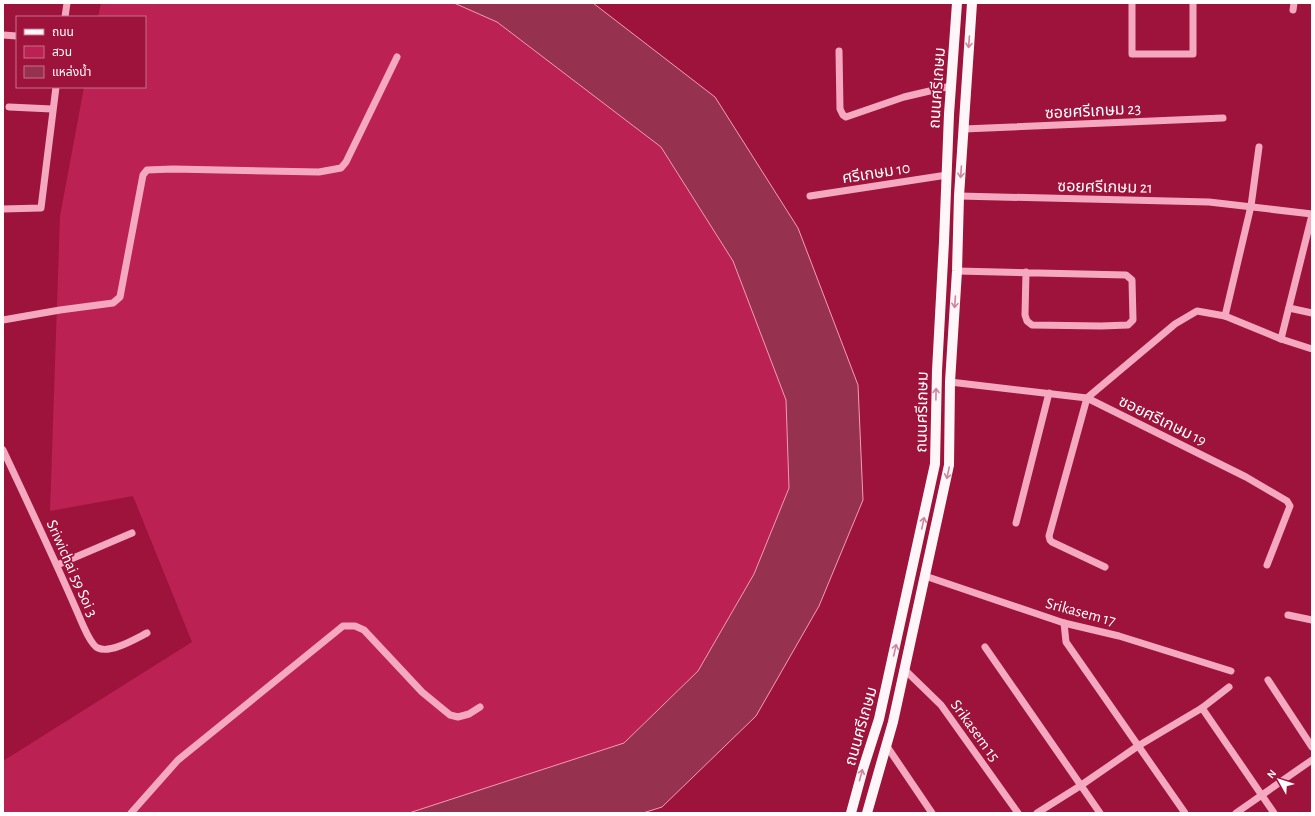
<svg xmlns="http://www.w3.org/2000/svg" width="1315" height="816" viewBox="0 0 1315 816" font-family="'Alegreya Sans','Noto Sans Thai',sans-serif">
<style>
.green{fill:#bb2152}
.water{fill:#96314f;stroke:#f79bb9}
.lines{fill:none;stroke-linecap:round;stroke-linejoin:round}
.minor{stroke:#f4a9c1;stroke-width:7}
.major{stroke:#fff6f9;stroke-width:10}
.oneway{stroke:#ce849a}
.labels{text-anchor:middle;stroke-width:3.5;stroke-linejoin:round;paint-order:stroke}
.street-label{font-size:16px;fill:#fff;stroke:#9e133c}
</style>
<rect width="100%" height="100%" fill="#9e133c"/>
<!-- green -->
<path class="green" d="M101,3H454L497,22L661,147L733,261L786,400L789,488L754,574L698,671L624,743L409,813H3V761L192,642L133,496L50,511L60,216L84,87H145V17H98Z"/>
<!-- water -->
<path class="water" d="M454,3H593L715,97L798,228L858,385L863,500L819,606L756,716L662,807L643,813H409L624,743L698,671L754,574L789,488L786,400L733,261L661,147L497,22Z"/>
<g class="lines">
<!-- minor -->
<g class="minor">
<path d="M1132,3V54H1193V3"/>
<path d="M1293,10L1294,3"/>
<path d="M65,17L67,3"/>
<path d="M3,35L17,36"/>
<path d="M839,51L840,109L843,115L846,117L904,97L951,86"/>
<path d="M9,107L52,109"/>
<path d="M964,129L1223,118"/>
<path d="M810,196L947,175"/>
<path d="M959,196L1209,202L1312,214"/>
<path d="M3,209L41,208L56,87"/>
<path d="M957,271L1126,275L1132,280L1133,320L1128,325L1101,326L1032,325L1027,321L1025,315L1026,272"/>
<path d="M1289,308L1312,313"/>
<path d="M1225,316L1251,206L1259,147"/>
<path d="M3,320L60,310L113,303L120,297L143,175L147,170L173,169L319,172L341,168L346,162L397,57"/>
<path d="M1281,339L1312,215"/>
<path d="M950,382L1087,398L1246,477L1287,501L1290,506L1267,565"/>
<path d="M3,450C28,503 53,556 76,609C80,618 90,645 98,648C110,654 135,639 147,633"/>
<path d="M1016,523L1049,393"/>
<path d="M57,565L132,533"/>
<path d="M1105,567L1052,542L1050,540L1049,536L1087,398L1175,324L1197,311L1225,316L1281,339L1312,349"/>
<path d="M925,576L1064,623L1119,636L1231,671"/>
<path d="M1288,615L1312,620"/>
<path d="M1064,623L1066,642L1185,813"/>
<path d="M985,647L1100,813"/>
<path d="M904,669L941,705L1018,813"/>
<path d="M1268,680L1312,747"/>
<path d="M1202,708L1274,813"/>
<path d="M886,745L932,813"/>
<path d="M131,813L178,760L343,626H355L364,630L422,692L450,715L458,717L469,714L480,707"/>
<path d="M1037,813L1080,786L1138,746L1202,708L1229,687"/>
<path d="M1236,813L1312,760"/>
</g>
<!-- major -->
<g class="major">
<path d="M851,813L863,769L879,719L935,464L937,371L944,242L949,114L957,3"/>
<path d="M867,813L893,722L949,465L950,382L957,271L959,196L972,3"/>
</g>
</g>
<!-- one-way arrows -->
<defs><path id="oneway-shaft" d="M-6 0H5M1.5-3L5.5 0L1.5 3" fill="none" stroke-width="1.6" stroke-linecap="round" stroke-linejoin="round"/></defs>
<g class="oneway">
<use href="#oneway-shaft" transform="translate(969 42) rotate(94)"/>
<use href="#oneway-shaft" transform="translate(961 172) rotate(94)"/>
<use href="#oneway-shaft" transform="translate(955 302) rotate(94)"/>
<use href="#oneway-shaft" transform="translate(936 394) rotate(-89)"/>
<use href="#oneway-shaft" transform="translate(948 473) rotate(102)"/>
<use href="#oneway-shaft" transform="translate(923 523) rotate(-78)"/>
<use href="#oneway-shaft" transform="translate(895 650) rotate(-77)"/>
<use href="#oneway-shaft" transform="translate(861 775) rotate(-75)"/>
</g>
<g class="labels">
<!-- street labels -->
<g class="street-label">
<text transform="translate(936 88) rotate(-86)" y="6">ถนนศรีเกษม</text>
<text transform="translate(1093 110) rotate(-3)" y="6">ซอยศรีเกษม 23</text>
<text transform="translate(876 172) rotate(-9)" y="6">ศรีเกษม 10</text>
<text transform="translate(1105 186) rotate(1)" y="6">ซอยศรีเกษม 21</text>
<text transform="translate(921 412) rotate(-89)" y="6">ถนนศรีเกษม</text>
<text transform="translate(1163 420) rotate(26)" y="6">ซอยศรีเกษม 19</text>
<text transform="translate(73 568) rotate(66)" y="6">Sriwichai 59 Soi 3</text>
<text transform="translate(1081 611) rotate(15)" y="6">Srikasem 17</text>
<text transform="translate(860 726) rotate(-74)" y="6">ถนนศรีเกษม</text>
<text transform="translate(976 730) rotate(54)" y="6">Srikasem 15</text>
</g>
</g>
<!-- border -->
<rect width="1315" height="816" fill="none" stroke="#ffffff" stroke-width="8"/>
<!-- legend -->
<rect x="16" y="16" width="130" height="72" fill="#9e133c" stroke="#c5718a"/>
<rect x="24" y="29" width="20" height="6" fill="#fff6f9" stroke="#c5718a"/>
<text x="52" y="36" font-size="12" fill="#ffffff">ถนน</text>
<rect x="24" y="46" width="20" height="12" fill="#bb2152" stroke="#c5718a"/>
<text x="52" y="56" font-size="12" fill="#ffffff">สวน</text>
<rect x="24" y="66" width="20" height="12" fill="#96314f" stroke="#c5718a"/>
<text x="52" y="76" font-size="12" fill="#ffffff">แหล่งน้ำ</text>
<!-- north arrow -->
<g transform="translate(1279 780) rotate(309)" stroke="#9e133c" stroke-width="3" paint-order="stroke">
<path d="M0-3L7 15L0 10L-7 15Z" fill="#ffffff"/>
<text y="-6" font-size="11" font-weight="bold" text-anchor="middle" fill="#ffffff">N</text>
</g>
</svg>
